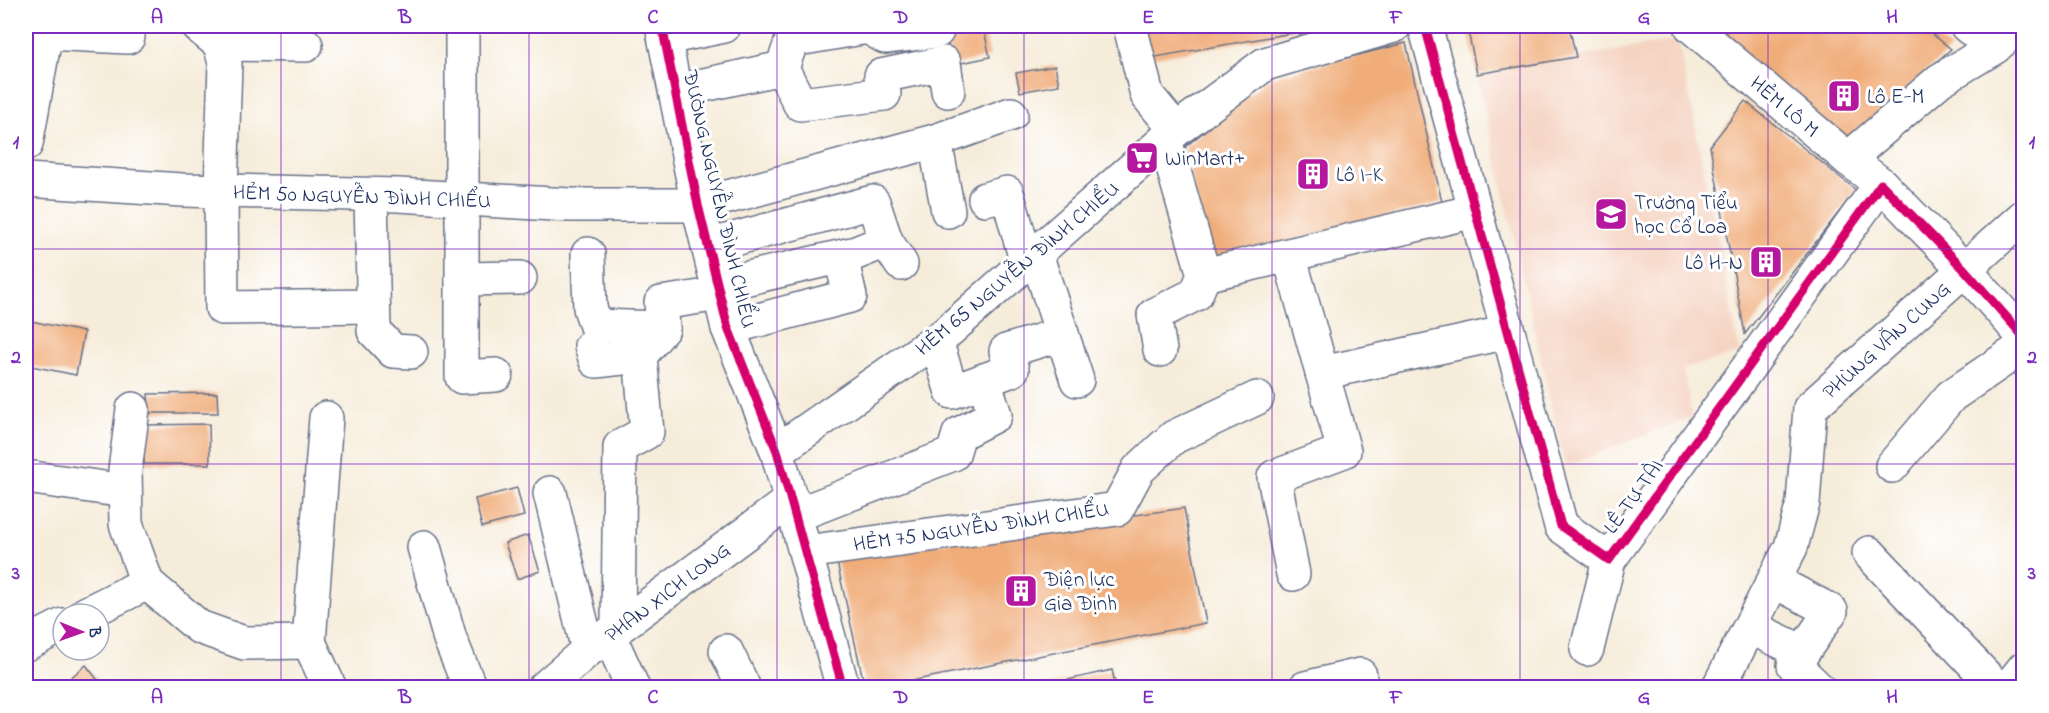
<svg xmlns="http://www.w3.org/2000/svg" width="2049" height="713" viewBox="0 0 2049 713" font-family="'Indie Flower',sans-serif">
<style>
.built{fill:#f5d3c1}
.building{fill:#f0ad7a}
.lines{fill:none;stroke-linecap:round;stroke-linejoin:round}
.minor-casing{stroke:#687189;stroke-width:36}
.minor{stroke:#fff;stroke-width:33}
.cycleway-casing{stroke:#fff;stroke-width:13}
.cycleway{stroke:#d6006c;stroke-width:9}
.grid{fill:none;stroke:#7b2cbf;stroke-width:1.5;stroke-opacity:0.55}
.labels{text-anchor:middle;stroke-width:6;stroke-linejoin:round;paint-order:stroke}
.poi-label{font-size:21px;fill:#1b2f5e;stroke:#fff;text-anchor:start}
.street-label{font-size:21px;fill:#1b2f5e;stroke:#fff}
.neatline{fill:none;stroke:#7b2cbf;stroke-width:2}
.grid-label{font-size:20px;text-anchor:middle;font-weight:bold;fill:#7b2cbf}
</style>
<rect width="100%" height="100%" fill="#fff"/>
<filter id="ink" filterUnits="userSpaceOnUse"><feTurbulence type="fractalNoise" baseFrequency=".0167" numOctaves="2"/><feDisplacementMap in="SourceGraphic" scale="12" xChannelSelector="R" yChannelSelector="G"/><feConvolveMatrix kernelMatrix="1 2 1 2 8 2 1 2 1" color-interpolation-filters="sRGB"/></filter>
<filter id="wash" filterUnits="userSpaceOnUse"><feTurbulence type="fractalNoise" baseFrequency=".008" numOctaves="4" result="noise"/><feDisplacementMap in="SourceGraphic" scale="24" xChannelSelector="R" yChannelSelector="G"/><feGaussianBlur stdDeviation="1.35" result="paint"/><feColorMatrix in="noise" values="0 0 0 0 0 0 0 0 0 0 0 0 0 0 0 0 0 1.4 0 .05"/><feComposite in="paint" operator="in"/></filter>
<g filter="url(#wash)">
<rect width="100%" height="100%" fill="#f6ecda"/>
<!-- built -->
<path class="built" d="M1678,40L1740,353L1683,369L1692,417L1565,466L1477,74Z"/>
<g id="blocks">
<!-- building -->
<g class="building">
<path d="M979,26H983L990,57L952,65L945,33Z"/>
<path d="M1046,26H1064L1047,30Z"/>
<path d="M1133,26H1326V27L1139,60Z"/>
<path d="M1467,26H1569L1576,57L1477,74Z"/>
<path d="M1708,26H1922L1951,49L1845,143Z"/>
<path d="M1406,43L1442,202L1209,263L1185,147L1271,77Z"/>
<path d="M1055,66L1059,85L1020,92L1016,73Z"/>
<path d="M1745,101L1856,190L1745,334L1710,146Z"/>
<path d="M26,320L84,332L76,375L26,365Z"/>
<path d="M217,393L218,413H149L148,394Z"/>
<path d="M209,424L210,464H144V425Z"/>
<path d="M517,488L524,516L482,527L475,499Z"/>
<path d="M1184,508L1206,623L875,688H865L836,558Z"/>
<path d="M528,535L540,571L517,579L505,543Z"/>
<path d="M86,665L104,688H58Z"/>
<path d="M1112,670L1116,688H1045V685Z"/>
</g>
</g>
</g>
<g filter="url(#ink)">
<use href="#blocks" fill-opacity="0" stroke="#687189" stroke-width="1.5"/>
<g class="lines">
<defs>
<g id="minor">
<path d="M198,26L220,44L225,63L221,191L222,308L373,306"/>
<path d="M462,26V377L496,375"/>
<path d="M662,26L698,205L728,328L777,451L843,688"/>
<path d="M1130,26L1147,95L1176,130"/>
<path d="M1425,26L1561,526L1609,560"/>
<path d="M1691,26L1848,159L1881,184L1964,269L2024,337"/>
<path d="M1967,26L1995,47"/>
<path d="M45,33L128,37"/>
<path d="M665,38L724,26"/>
<path d="M792,40L782,68L800,104L884,94L881,76L944,63L948,91"/>
<path d="M792,40L868,27L885,37L937,31L939,26"/>
<path d="M220,44L306,45"/>
<path d="M676,91L782,68"/>
<path d="M1165,140L1204,275L1475,211"/>
<path d="M935,141L948,211"/>
<path d="M26,144L47,26"/>
<path d="M1848,159L1940,80L1995,47L2018,26"/>
<path d="M26,180L182,190L398,195L570,205H698L935,141L1011,114"/>
<path d="M371,195L374,331L393,351L411,352"/>
<path d="M985,199L1007,193L1027,263"/>
<path d="M708,246L873,202L886,241L901,264"/>
<path d="M588,254L590,308L596,326L663,328"/>
<path d="M1036,254L1077,380"/>
<path d="M1289,255L1344,451L1274,477L1293,574"/>
<path d="M462,279L520,278"/>
<path d="M718,285L856,253L886,241"/>
<path d="M728,328L850,296L841,257"/>
<path d="M936,341L952,392L1012,370L1006,351L1062,334"/>
<path d="M591,346L596,361L640,356"/>
<path d="M1160,350L1154,315L1196,294L1204,275"/>
<path d="M1322,373L1508,332"/>
<path d="M133,409L125,470L126,524L147,583L199,627L244,643L309,642L330,688"/>
<path d="M777,451L945,334L1176,130L1265,64L1394,26"/>
<path d="M1892,466L1951,396L2024,346"/>
<path d="M26,477L125,491"/>
<path d="M550,493L588,650"/>
<path d="M796,515L953,454L959,434L995,415L984,380"/>
<path d="M424,547L450,639L470,688"/>
<path d="M806,552L1117,509L1138,470L1174,437L1257,398"/>
<path d="M1869,553L1997,688"/>
<path d="M1774,581L1831,611L1794,665L1818,688"/>
<path d="M85,614L147,583"/>
<path d="M1750,627L1803,652"/>
<path d="M618,628L620,447L647,432L640,356L663,328L661,303L720,294"/>
<path d="M609,635L633,688"/>
<path d="M309,642L326,418"/>
<path d="M26,644L63,625"/>
<path d="M1587,649L1609,560L1881,184"/>
<path d="M726,651L744,688"/>
<path d="M544,688L588,650L792,499"/>
<path d="M1305,688L1360,675"/>
<path d="M1718,688L1791,547L1803,503L1810,408L2024,216"/>
<path d="M2008,688L2024,668"/>
</g>
</defs>
<!-- minor casing -->
<use href="#minor" class="minor-casing"/>
<!-- minor -->
<use href="#minor" class="minor"/>
<defs>
<g id="cycleway">
<path d="M662,26L698,205L728,328L777,451L843,688"/>
<path d="M1425,26L1561,526L1609,560L1881,184L1964,269L2024,337"/>
</g>
</defs>
<!-- cycleway casing -->
<use href="#cycleway" class="cycleway-casing"/>
<!-- cycleway -->
<use href="#cycleway" class="cycleway"/>
</g>
</g>
<!-- grid -->
<path class="grid" d="M281,26V688M529,26V688M777,26V688M1024,26V688M1272,26V688M1520,26V688M1768,26V688M26,249H2024M26,464H2024"/>
<!-- icons -->
<defs>
<symbol id="building-square" viewBox="-11 -11 22 22"><rect x="-9" y="-9" width="18" height="18" rx="4" fill="#b5179e" stroke="#fff"/><path d="M-4-6H4V6H1V3H-1V6H-4ZM-2.5-4.3h1.7v1.8h-1.7ZM.8-4.3h1.7v1.8H.8ZM-2.5-1h1.7V.8h-1.7ZM.8-1h1.7V.8H.8Z" fill="#fff"/></symbol>
<symbol id="supermarket-square" viewBox="-11 -11 22 22"><rect x="-9" y="-9" width="18" height="18" rx="4" fill="#b5179e" stroke="#fff"/><path d="M-6-5.5h2.5l.6 2H6L4.5 2H-2.5L-4.4-4H-6ZM-1.5 3.2a1.3 1.3 0 1 0 .1 0ZM3 3.2a1.3 1.3 0 1 0 .1 0Z" fill="#fff"/></symbol>
<symbol id="school-square" viewBox="-11 -11 22 22"><rect x="-9" y="-9" width="18" height="18" rx="4" fill="#b5179e" stroke="#fff"/><path d="M0-5L7-2L0 1L-7-2ZM-4 1L0 2.5L4 1V4Q0 6-4 4Z" fill="#fff"/></symbol>
</defs>
<g fill-rule="evenodd">
<use href="#building-square" x="1825" y="77" width="38" height="38"/>
<use href="#supermarket-square" x="1123" y="139" width="38" height="38"/>
<use href="#building-square" x="1294" y="155" width="38" height="38"/>
<use href="#school-square" x="1592" y="195" width="38" height="38"/>
<use href="#building-square" x="1747" y="243" width="38" height="38"/>
<use href="#building-square" x="1002" y="572" width="38" height="38"/>
</g>
<g class="labels">
<!-- poi labels -->
<g class="poi-label">
<text x="1867" y="103">Lô E-M</text>
<text x="1165" y="165">WinMart+</text>
<text x="1336" y="181">Lô I-K</text>
<text x="1634" y="209">Trường Tiểu<tspan x="1634" dy="24">học Cổ Loa</tspan></text>
<text x="1743" y="269" text-anchor="end">Lô H-N</text>
<text x="1044" y="586">Điện lực<tspan x="1044" dy="24">Gia Định</tspan></text>
</g>
<!-- street labels -->
<g class="street-label">
<text transform="translate(1785 106) rotate(40)" y="7">HẺM LÔ M</text>
<text transform="translate(362 196) rotate(2)" y="7">HẺM 50 NGUYỄN ĐÌNH CHIỂU</text>
<text transform="translate(720 199) rotate(77)" y="7">ĐƯỜNG NGUYỄN ĐÌNH CHIỂU</text>
<text transform="translate(1017 268) rotate(-40)" y="7">HẺM 65 NGUYỄN ĐÌNH CHIỂU</text>
<text transform="translate(1886 340) rotate(-42)" y="7">PHÙNG VĂN CUNG</text>
<text transform="translate(1633 496) rotate(-54)" y="7">LÊ TỰ TÀI</text>
<text transform="translate(981 526) rotate(-8)" y="7">HẺM 75 NGUYỄN ĐÌNH CHIỂU</text>
<text transform="translate(667 592) rotate(-37)" y="7">PHAN XICH LONG</text>
</g>
</g>
<!-- margin -->
<rect width="2049" height="713" fill="none" stroke="#fff" stroke-width="66"/>
<!-- north arrow -->
<g transform="translate(81 632) rotate(91)"><circle r="28" fill="#ffffff" stroke="#a4acbf" stroke-width="1.5"/>
<path d="M0-4.5L10 22L0 15L-10 22Z" fill="#b5179e"/>
<text y="-9" font-size="16" font-weight="bold" text-anchor="middle" fill="#1b2f5e">B</text>
</g>
<rect x="33" y="33" width="1983" height="647" class="neatline"/>
<g class="grid-label">
<text x="157" y="23">A</text>
<text x="405" y="23">B</text>
<text x="653" y="23">C</text>
<text x="901" y="23">D</text>
<text x="1148" y="23">E</text>
<text x="1396" y="23">F</text>
<text x="1644" y="23">G</text>
<text x="1892" y="23">H</text>
<text x="16" y="148">1</text>
<text x="2032" y="148">1</text>
<text x="16" y="363">2</text>
<text x="2032" y="363">2</text>
<text x="16" y="579">3</text>
<text x="2032" y="579">3</text>
<text x="157" y="703">A</text>
<text x="405" y="703">B</text>
<text x="653" y="703">C</text>
<text x="901" y="703">D</text>
<text x="1148" y="703">E</text>
<text x="1396" y="703">F</text>
<text x="1644" y="703">G</text>
<text x="1892" y="703">H</text>
</g>
</svg>
